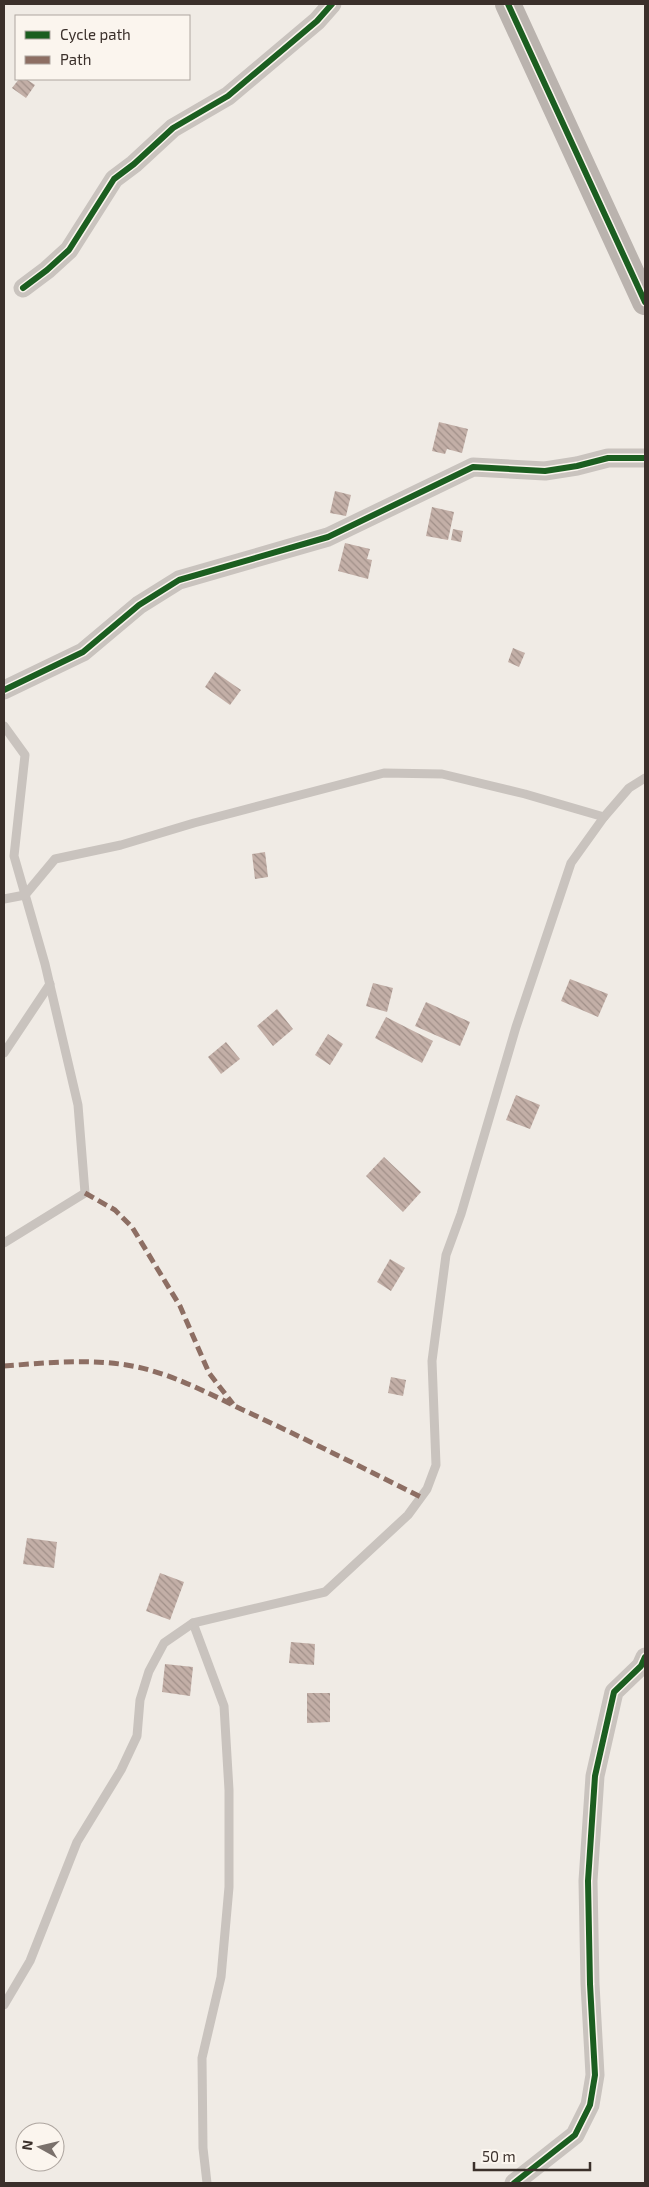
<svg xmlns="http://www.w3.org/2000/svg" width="649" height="2187" viewBox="0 0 649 2187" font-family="'Exo 2',sans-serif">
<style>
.building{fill:url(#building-back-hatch)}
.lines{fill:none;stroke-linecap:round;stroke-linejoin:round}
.lane{stroke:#c9c3be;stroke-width:9}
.street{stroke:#c9c3be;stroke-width:19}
.secondary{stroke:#bab3ae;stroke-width:26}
.quiet{stroke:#8d6e63;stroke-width:5;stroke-dasharray:10 5;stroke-linecap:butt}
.cycleway-casing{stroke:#fbf5ee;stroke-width:9}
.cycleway{stroke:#1b5e20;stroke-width:6}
</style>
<defs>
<pattern id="building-back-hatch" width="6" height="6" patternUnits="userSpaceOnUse" patternTransform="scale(1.25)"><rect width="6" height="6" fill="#c3afa7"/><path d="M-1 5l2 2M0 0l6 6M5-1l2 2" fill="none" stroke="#a08f88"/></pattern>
</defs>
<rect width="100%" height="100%" fill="#f0ebe5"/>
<!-- building -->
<g class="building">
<path d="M19,79H26L35,85L26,98L12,88Z"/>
<path d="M439,422L468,429L462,453L447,449L445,454L432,451Z"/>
<path d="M335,491L351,495L346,516L330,513Z"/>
<path d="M432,507L454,512L448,540L426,536Z"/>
<path d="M453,529L463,531L461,542L451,540Z"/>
<path d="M345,543L370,549L367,559L372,560L368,579L338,571Z"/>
<path d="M513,648L525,653L519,667L508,662Z"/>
<path d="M215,672L241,690L230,705L205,687Z"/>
<path d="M265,852L268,877L255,879L252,854Z"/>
<path d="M570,979L608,994L598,1017L561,1001Z"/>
<path d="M373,983L393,988L387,1012L366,1006Z"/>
<path d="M426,1002L470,1022L460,1046L415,1026Z"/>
<path d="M277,1009L293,1029L273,1046L257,1026Z"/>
<path d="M386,1017L433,1041L422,1063L375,1038Z"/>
<path d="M328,1034L343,1044L330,1065L315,1055Z"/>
<path d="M226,1042L240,1059L221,1074L208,1057Z"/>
<path d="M516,1095L540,1105L530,1129L506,1120Z"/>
<path d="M384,1157L421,1192L403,1212L366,1176Z"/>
<path d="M390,1259L405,1268L391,1291L377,1282Z"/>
<path d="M391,1377L406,1380L403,1396L388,1393Z"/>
<path d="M27,1538L57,1542L54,1568L23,1564Z"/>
<path d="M160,1573L184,1582L170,1620L146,1611Z"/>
<path d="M291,1642L315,1644L314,1665L289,1663Z"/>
<path d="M165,1664L193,1667L190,1696L162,1692Z"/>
<path d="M307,1693H330V1722L307,1723Z"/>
</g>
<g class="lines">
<!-- lane -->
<g class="lane">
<path d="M4,726L25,755L14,856L45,964L78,1105L85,1193L4,1243"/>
<path d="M4,899L25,895L55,859L121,845L194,823L384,773L442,774L525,794L604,817"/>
<path d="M4,1053L50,984"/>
<path d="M193,1623L224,1706L229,1790V1887L221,1977L202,2058L203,2148L207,2183"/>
<path d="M4,2005L30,1961L77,1842L121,1770L137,1736L140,1700L149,1671L164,1643L193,1623L325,1592L408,1515L427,1489L436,1465L432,1361L446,1255L461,1214L516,1027L571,863L604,817L629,788L645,778"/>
</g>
<!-- street -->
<g class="street">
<path d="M23,288L47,270L69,250L114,179L134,164L173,128L228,96L317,21L332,4"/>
<path d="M4,690L83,652L139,605L179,580L328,537L473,467L545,471L577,466L608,458H645"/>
<path d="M514,2183L575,2135L590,2105L595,2075L590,1984L588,1881L595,1776L614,1692L641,1666L645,1657"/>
</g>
<!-- secondary -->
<path class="secondary" d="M508,4L645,302"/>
<!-- quiet -->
<g class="quiet">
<path d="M85,1193L115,1210L132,1227L180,1306L209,1373L233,1404"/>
<path d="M4,1366C45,1363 91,1358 132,1366C170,1373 206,1392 241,1409C302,1437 361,1467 421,1497"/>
</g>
<defs>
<g id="cycleway">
<path d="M508,4L645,302"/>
<path d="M23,288L47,270L69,250L114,179L134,164L173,128L228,96L317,21L332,4"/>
<path d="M4,690L83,652L139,605L179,580L328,537L473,467L545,471L577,466L608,458H645"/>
<path d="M514,2183L575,2135L590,2105L595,2075L590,1984L588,1881L595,1776L614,1692L641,1666L645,1657"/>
</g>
</defs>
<!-- cycleway casing -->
<use href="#cycleway" class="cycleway-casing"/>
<!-- cycleway -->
<use href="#cycleway" class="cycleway"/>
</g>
<!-- border -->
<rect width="649" height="2187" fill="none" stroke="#3b302b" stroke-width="10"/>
<!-- legend -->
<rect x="15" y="15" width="175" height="65" fill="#fbf5ee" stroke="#aea6a0"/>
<rect x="25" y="31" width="25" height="8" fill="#1b5e20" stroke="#aea6a0"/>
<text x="60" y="40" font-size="15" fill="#3b302b">Cycle path</text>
<rect x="25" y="56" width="25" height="8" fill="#8d6e63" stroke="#aea6a0"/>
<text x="60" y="65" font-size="15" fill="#3b302b">Path</text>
<!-- north arrow -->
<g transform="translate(40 2147) rotate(278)"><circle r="24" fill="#fbf5ee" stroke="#aea6a0"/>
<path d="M0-4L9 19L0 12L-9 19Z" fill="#7a716c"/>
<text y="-8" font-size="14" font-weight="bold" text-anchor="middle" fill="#3b302b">N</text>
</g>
<!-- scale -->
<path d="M474 2162v8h116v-8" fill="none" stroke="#3b302b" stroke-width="2.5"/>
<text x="482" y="2162" font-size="15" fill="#3b302b" stroke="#fbf5ee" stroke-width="4" paint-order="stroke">50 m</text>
</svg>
